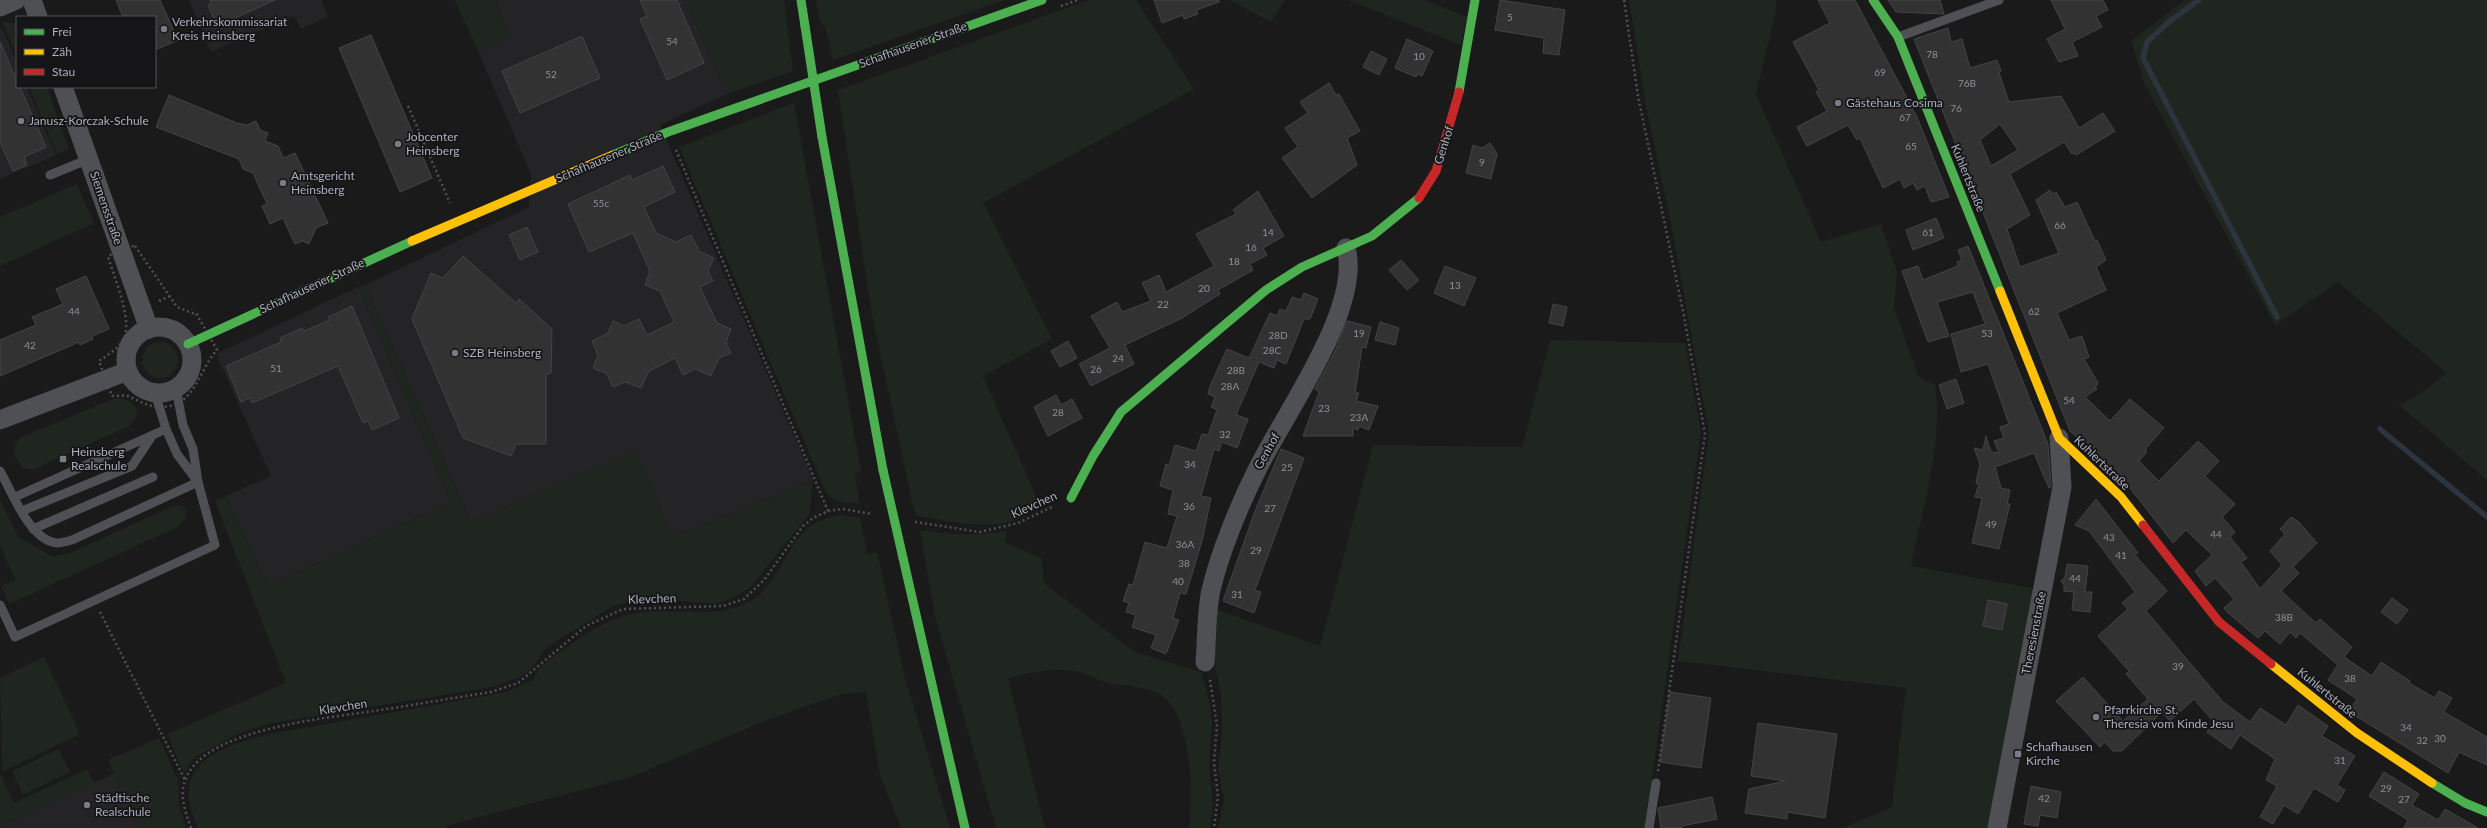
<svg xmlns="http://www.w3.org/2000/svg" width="2487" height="828" viewBox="0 0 2487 828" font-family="Lato,sans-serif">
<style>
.built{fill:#242427}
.green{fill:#1e261f}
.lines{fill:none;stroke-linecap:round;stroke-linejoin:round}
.stream{stroke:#2c353e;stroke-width:5.5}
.building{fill:#323233;stroke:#434447;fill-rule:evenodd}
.path{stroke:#505155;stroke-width:2.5;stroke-dasharray:2 3;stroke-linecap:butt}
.lane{stroke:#4e5054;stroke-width:9}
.street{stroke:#4e5054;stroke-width:19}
.fast{stroke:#4caf50;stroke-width:9}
.slow{stroke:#ffc107;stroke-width:9}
.jam{stroke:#c62828;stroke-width:9}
.fast-bridge{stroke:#4caf50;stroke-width:9}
.poi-dot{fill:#787c84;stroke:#151417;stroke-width:1.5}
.labels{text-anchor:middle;stroke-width:3.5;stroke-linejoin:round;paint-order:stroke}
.number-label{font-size:10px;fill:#8d909a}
.poi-label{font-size:12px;fill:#abb0bc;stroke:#151417;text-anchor:start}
.street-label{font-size:12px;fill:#abb0bc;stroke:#151417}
</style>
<rect width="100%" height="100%" fill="#1a1a1b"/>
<!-- built -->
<g class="built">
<path d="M189,0H321L328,17L301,29L294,16L211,52Z"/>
<path d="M495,0H685L727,94L660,125L813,480L673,537L635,451L471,522L365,285L529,207L531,174L478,51L511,38Z"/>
<path d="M2,28L17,63V87H27L56,155L0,179V29Z"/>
<path d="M358,287L451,502L267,586L226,496L271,476L216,354Z"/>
<path d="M115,773L138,828H0V826Z"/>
</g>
<!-- green -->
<g class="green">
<path d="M455,0H495L511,38L478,51Z"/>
<path d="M685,0H784L793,71L727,94Z"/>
<path d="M816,0H1004L833,60L825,26L819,21Z"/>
<path d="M1089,0H1136L1194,89L983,203L1052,339L983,376L1040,505C1031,510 1021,519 1010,522C979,529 945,521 915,515L872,315L838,90Z"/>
<path d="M1230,0H1285L1271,22Z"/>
<path d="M1348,0H1424L1467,17L1461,45Z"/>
<path d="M1629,0H1776V10L1756,94L1821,242L1881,224L1897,272L1894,307L1918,376L1935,385C1944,441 1922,510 1911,566L2037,589L1996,828H1843L1892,807L1906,688L1678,661L1709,433L1670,218L1647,112Z"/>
<path d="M2185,0H2487V480L2399,405L2422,392L2447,373L2338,282L2275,325L2145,85L2131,41Z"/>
<path d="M2,21L17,24V57Z"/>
<path d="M29,87H47L69,149L57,154Z"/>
<path d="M794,103L861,471L855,474L859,502C845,504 837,503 826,493L679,147Z"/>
<path d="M77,184L94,223L0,266V217Z"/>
<path d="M365,285L471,522L636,450L673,537L813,480L810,513L751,587L731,599L715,604L660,599L634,601L613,606L546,648L532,668L520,677L493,687L272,723L242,732L195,757L184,773L167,734L286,683L215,501L226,496L267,586L451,502L358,287Z"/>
<path d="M1550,340L1685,343L1701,432L1645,828H1218L1224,799L1218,769L1222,733L1221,693L1213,659L1215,609L1320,646L1373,445L1522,447Z"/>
<circle cx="160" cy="360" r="18"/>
<path d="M116,398C127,399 135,402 138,414L131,425L32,470L23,468C13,456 11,449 21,437Z"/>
<path d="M0,500L18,537L53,557L72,552L175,505L183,506L186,510L185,519L178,527L9,604L1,586L16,580L0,546Z"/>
<path d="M841,515L860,518L867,554L877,552L905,678L950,828H901L880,775L866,692L841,694L767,720L631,777L446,826L447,828H198C166,762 223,745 275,733L502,693L532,681C539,666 552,657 566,648C586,632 610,618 636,613C672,607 711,620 747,603C776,589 784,549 807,528C816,521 830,517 841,515Z"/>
<path d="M920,530C950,535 976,536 1006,531L1005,542L1042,559L1044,583L1135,652L1201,672L1210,704L1212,721L1209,766L1213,806L1210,828H1189C1193,794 1192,721 1164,697C1150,685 1123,687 1105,682C1097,680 1081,671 1074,671C1053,668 1028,672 1008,679L1045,828H996L935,616Z"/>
<path d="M44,657L80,734L2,772L0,678Z"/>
<path d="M159,738L177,778L179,788V805L186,828H138L108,760Z"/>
<path d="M59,749L70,772L23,795L12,771Z"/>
<path d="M87,769L94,783L0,826V773L14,803Z"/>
</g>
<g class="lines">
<!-- stream -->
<g class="stream">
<path d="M2199,0L2170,21L2147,42L2143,58L2277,317"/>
<path d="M2380,429L2487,517"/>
</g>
</g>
<!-- building -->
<g class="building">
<path d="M116,0H160L178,40L155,50V17H123Z"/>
<path d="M210,0H275L217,26L208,5L211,4Z"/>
<path d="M640,0H677L704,63L667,80L640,19L647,16Z"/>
<path d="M1154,0H1219V2L1196,10L1198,14L1184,19L1183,15L1162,23Z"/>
<path d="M1500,0L1565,10L1559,55L1543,53L1544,38L1495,30Z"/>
<path d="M1818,0H1855L1917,117L1949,197L1931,202L1925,186L1917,190L1913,183L1904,188L1900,179L1883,188L1860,138L1857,140L1848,125L1807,146L1797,127L1827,111L1816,92L1819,90L1793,42L1830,23Z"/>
<path d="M1888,0H1940L1944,14L1896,12Z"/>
<path d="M2051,0H2103L2108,10L2096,16L2102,27L2072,42L2078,56L2059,62L2047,39L2065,29Z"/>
<path d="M1948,28L1951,42L1962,39L1970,68L1997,60L2001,71L1999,73L2009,102L2061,96L2079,128L2103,113L2115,131L2076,155L2074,153L2072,154L2064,142L2010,174L2030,215L2007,229L2020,267L2059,253L2036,200L2050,190L2052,194L2056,192L2065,207L2077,202L2095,241L2097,240L2106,260L2096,267L2106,290L2057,313L2069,340L2082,336L2089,357L2084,359L2098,383L2095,388L2097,389L2085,397L2110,421L2130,399L2164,428L2146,448V453L2139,461L2159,481L2198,441L2219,461L2205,476L2235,504L2222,517L2235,532L2230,537L2247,558L2241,562L2260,589L2282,565L2270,551L2285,534L2280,529L2291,517L2299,522L2317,543L2293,567L2299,573L2281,591L2316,623L2320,619L2352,647L2344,657L2372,676L2381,662L2410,681L2409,683L2435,698L2439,691L2452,698L2444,712L2487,737V765L2459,752L2448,773L2351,713L2349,711L2357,699L2328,680L2338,665L2300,633L2296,638L2290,632L2280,644L2265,631L2258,638L2228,613L2224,608L2234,599L2215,578L2206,586L2195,571L2212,555L2186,530L2173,543L2130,488L2070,431L1914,39ZM2000,124L2018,150L1991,166L1980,140Z"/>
<path d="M371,35L432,178L400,192L339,48Z"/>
<path d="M582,36L600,78L520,113L502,71Z"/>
<path d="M1407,39L1433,51L1422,76L1417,74L1416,77L1395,68Z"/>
<path d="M0,42L17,81V87H20L46,147L24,157L27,165L13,171L0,142Z"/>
<path d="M1371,51L1387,59L1379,75L1363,67Z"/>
<path d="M1329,83L1336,95L1339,94L1360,131L1347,138L1357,165L1312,198L1282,158L1298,147L1285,128L1308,113L1300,102Z"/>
<path d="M169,95L237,123L247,125L256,121L260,130L268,133L265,141L278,146L283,158L295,153L328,223L316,228L309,244L302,241L295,244L283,218L270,224L262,206L267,204L253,173L243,169L239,159L156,127Z"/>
<path d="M1490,143L1497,154L1491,179L1466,173L1473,145L1482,148Z"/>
<path d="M663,166L675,192L644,207L656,233L676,242L691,235L699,251L714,258L708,271L713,281L700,287L717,323L731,329L726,342L731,353L719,358L711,376L695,369L683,375L675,358L649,371L641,388L625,382L613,387L607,374L593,368L598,355L592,341L608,333L613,321L624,326L639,319L647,335L674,322L660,291L645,285L650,271L633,233L589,252L568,204L630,175L632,180Z"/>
<path d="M1258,191L1284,236L1263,248L1267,255L1250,264L1253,270L1218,290L1220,294L1182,318L1125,345L1134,364L1091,386L1079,364L1110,348L1091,316L1117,302L1122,312L1151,301L1142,283L1159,275L1166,292L1214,266L1196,234L1236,214L1233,210Z"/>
<path d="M1936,218L1944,238L1913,250L1906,230Z"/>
<path d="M527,227L538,252L520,260L509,235Z"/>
<path d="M1968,246L2048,444L2051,487L2049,488L2034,453L1995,467L2001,488L2010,490L2007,504H2010L1999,549L1972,543L1982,498L1975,497L1979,484L1976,483L1980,464L1974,448L1983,450L1986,436L1991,452L1999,453L1994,441L2004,438L2000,427L2009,424L1988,364L1961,372L1951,334L1985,324L1973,292L1937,302L1949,336L1928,342L1902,271L1918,266L1923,280L1958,266L1957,262L1962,260L1958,250Z"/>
<path d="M463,256L516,303L519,299L552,329L551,373L546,374V444H516L511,456L463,438L412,319L431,273L443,278Z"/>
<path d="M1401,260L1419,280L1407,290L1389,270Z"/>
<path d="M1445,266L1476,278L1464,306L1434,293Z"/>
<path d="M86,276L109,329L92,336L93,339L80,345L79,342L0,376V340L36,325L32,317L63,304L56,289Z"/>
<path d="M1304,293L1318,299L1310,319H1304L1286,364L1277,360L1274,368L1259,362L1236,415L1248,419L1237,448L1222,442L1219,451L1214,449L1201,496L1211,498L1202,541L1186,594L1180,593L1173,618L1179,620L1166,654L1151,648L1156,635L1132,627L1136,615L1126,612L1129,603L1123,601L1129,584L1133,585L1145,542L1167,548L1177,516L1168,514L1173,490L1160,486L1166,464L1169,465L1175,445L1196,451L1202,434L1208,435L1217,410L1211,407L1215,397L1208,394L1210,386L1227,349L1249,358L1270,313L1277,316L1280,309L1286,311L1292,297L1301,300Z"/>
<path d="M1553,304L1567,307L1563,326L1549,323Z"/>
<path d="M352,306L399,418L372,430L368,421L363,423L338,366L252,403L250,398L241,402L226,366L281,342L280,338L302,328L304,331L330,320L328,317Z"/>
<path d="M1347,321L1371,327L1366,348L1362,347L1355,393H1359L1356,401L1378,406L1369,430L1359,426L1358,430L1353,428V436H1303L1319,392L1315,389L1335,351Z"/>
<path d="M1380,322L1399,328L1395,345L1375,340Z"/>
<path d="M1068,341L1077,358L1060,367L1051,351Z"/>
<path d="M1956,379L1964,403L1947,409L1939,385Z"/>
<path d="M1056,395L1061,405L1072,399L1082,418L1048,436L1034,407Z"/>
<path d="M1281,449L1304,458L1255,590L1261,592L1254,613L1223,601L1255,511Z"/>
<path d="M2096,499L2138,553L2135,555L2167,591L2146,611L2223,702L2250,722L2260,708L2286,725L2298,705L2328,726L2322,736L2355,756L2337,785L2345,790L2338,802L2314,788L2298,814L2284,805L2273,824L2260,817L2277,786L2266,780L2275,759L2240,735L2231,749L2207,732L2214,722L2194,699L2170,721L2162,712L2122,751H2113L2105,742L2100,747L2056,701L2083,677L2123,721L2148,699L2126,674L2129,671L2098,636L2128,609L2122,603L2135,592L2089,531L2075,525Z"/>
<path d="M2067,564L2088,566L2085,592H2092L2090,612L2072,610L2074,592L2064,591V585L2061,581L2065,577Z"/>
<path d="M2392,598L2408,610L2397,624L2381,612Z"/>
<path d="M1988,600L2007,604L2002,630L1983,626Z"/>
<path d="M1670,692L1711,698L1701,768L1660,762Z"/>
<path d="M1758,723L1837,734L1825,818L1787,812V819L1745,813L1749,789L1785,781L1751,776Z"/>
<path d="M2384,772L2419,794L2412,805L2438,820L2445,809L2478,828H2404L2408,820L2369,796Z"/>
<path d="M2031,786L2061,792L2057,818L2040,815L2038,826L2024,824Z"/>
<path d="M1712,797L1717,819L1682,826V828H1661L1658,808Z"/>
</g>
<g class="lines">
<!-- path -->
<g class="path">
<path d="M1624,0L1638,96L1684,316L1705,434L1658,771"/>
<path d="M1061,6L1078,0"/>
<path d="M408,106L450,203"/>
<path d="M676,150L828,511"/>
<path d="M135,246L177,307L192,313H196L217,350C198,370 196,407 160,407C148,407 138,400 128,396C123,395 117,396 112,396L99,361C108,355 121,347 125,336C131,317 114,276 108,257L120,247Z"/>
<path d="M159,301L170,296"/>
<path d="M915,522L980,532L1018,523L1054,506"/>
<path d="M100,612L185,780"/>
<path d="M1210,680L1217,725L1214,762L1218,797L1214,828"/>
<path d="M191,828C186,813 179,797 185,781C201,729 328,718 374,711C413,705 452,698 491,692L518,683L586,626L623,609L723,606L744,599L764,580L803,526L813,518L828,511L843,509L872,514"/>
</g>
<!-- lane -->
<g class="lane">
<path d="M1898,37L1999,0"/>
<path d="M50,175L89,159"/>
<path d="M0,471C12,492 30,541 57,543C62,543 68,541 72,540L198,482L193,449L183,425L176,389"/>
<path d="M15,497L166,429"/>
<path d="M22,511L132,466L152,436"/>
<path d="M33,529L153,477"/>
<path d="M0,605L15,637L215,545L198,482L177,454L166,429L155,393"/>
<path d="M1649,828L1656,783"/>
</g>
<!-- street -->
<g class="street">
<path d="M32,0L38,17"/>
<path d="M0,7L16,0"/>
<path d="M63,87L149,329"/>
<circle cx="159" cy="360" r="33"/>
<path d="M0,420L128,371"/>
<path d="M1205,662C1207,639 1206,613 1211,590C1219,555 1239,506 1255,474C1281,418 1363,309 1346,248"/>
<path d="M1997,828L2062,487L2059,438"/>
</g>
<!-- fast -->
<g class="fast">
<path d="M801,0L805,26"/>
<path d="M1873,0L1898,37L2000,291"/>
<path d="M1459,92L1475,0"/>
<path d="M822,137L883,470"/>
<path d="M613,155L668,132L1042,0"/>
<path d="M188,344L412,241"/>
<path d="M1071,498L1093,456L1121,412L1266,290L1302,267L1372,236L1419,198"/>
<path d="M903,558L965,828"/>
<path d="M2432,783L2465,803L2487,812"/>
</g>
<!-- slow -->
<g class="slow">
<path d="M412,241L613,155"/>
<path d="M2000,291L2059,438L2121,497L2143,525"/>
<path d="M2271,664L2357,733L2432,783"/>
</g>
<!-- jam -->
<g class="jam">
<path d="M1419,198L1436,171L1459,92"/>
<path d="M2143,525L2219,622L2271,664"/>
</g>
<!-- fast-bridge -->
<g class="fast-bridge">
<path d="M805,26L822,137"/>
<path d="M883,470L903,558"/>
</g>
</g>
<!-- markers -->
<g class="poi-dot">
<circle cx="164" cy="29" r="4"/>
<circle cx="1838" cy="103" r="4"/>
<circle cx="21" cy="121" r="4"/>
<circle cx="398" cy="144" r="4"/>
<circle cx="283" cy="183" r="4"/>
<circle cx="455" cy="353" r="4"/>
<rect x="59" y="455" width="8" height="8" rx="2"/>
<circle cx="2096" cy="717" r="4"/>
<rect x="2014" y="750" width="8" height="8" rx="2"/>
<circle cx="87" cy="805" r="4"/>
</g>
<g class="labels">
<!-- number labels -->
<g class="number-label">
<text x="1510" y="21">5</text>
<text x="672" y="45">54</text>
<text x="1932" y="58">78</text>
<text x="1419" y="60">10</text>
<text x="1880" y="76">69</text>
<text x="551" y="78">52</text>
<text x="1967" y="87">76B</text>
<text x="1956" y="112">76</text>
<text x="1905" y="121">67</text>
<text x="1911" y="150">65</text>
<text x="1482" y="166">9</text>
<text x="601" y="207">55c</text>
<text x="2060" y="229">66</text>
<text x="1268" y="236">14</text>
<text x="1928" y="236">61</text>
<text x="1251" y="251">16</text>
<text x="1234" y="265">18</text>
<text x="1455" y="289">13</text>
<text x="1204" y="292">20</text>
<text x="1163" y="308">22</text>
<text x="74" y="315">44</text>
<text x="2034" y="315">62</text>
<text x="1359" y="337">19</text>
<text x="1987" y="337">53</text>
<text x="1278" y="339">28D</text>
<text x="30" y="349">42</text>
<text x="1272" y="354">28C</text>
<text x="1118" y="362">24</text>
<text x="276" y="372">51</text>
<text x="1096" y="373">26</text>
<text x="1236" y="374">28B</text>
<text x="1230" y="390">28A</text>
<text x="2069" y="404">54</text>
<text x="1324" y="412">23</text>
<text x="1058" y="416">28</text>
<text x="1359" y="421">23A</text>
<text x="1225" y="438">32</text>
<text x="1190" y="468">34</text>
<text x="1287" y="471">25</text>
<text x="1189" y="510">36</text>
<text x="1270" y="512">27</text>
<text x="1991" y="528">49</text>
<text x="2216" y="538">44</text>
<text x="2109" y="541">43</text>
<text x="1185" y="548">36A</text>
<text x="1256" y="554">29</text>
<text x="2121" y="559">41</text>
<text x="1184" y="567">38</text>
<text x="2075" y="582">44</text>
<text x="1178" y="585">40</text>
<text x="1237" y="598">31</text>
<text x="2284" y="621">38B</text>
<text x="2178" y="670">39</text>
<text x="2350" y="682">38</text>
<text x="2406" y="731">34</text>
<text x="2440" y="742">30</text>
<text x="2422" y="744">32</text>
<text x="2340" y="764">31</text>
<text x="2386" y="792">29</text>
<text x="2044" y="802">42</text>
<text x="2404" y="803">27</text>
</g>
<!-- poi labels -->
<g class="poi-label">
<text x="172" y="26">Verkehrskommissariat<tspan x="172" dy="14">Kreis Heinsberg</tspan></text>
<text x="1846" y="107">Gästehaus Cosima</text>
<text x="29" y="125">Janusz-Korczak-Schule</text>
<text x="406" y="141">Jobcenter<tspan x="406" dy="14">Heinsberg</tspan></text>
<text x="291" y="180">Amtsgericht<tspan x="291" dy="14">Heinsberg</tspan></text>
<text x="463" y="357">SZB Heinsberg</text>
<text x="71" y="456">Heinsberg<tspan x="71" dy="14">Realschule</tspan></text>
<text x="2104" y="714">Pfarrkirche St.<tspan x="2104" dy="14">Theresia vom Kinde Jesu</tspan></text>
<text x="2026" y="751">Schafhausen<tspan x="2026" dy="14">Kirche</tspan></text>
<text x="95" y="802">Städtische<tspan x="95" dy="14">Realschule</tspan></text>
</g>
<!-- street labels -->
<g class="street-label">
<text transform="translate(913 45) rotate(-20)" y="4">Schafhausener Straße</text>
<text transform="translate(1444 145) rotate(-73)" y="4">Genhof</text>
<text transform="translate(609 157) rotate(-23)" y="4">Schafhausener Straße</text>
<text transform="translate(1968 178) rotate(68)" y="4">Kuhlertstraße</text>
<text transform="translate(106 208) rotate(71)" y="4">Siemensstraße</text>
<text transform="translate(312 286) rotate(-25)" y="4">Schafhausener Straße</text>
<text transform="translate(1267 451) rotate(-61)" y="4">Genhof</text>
<text transform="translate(2102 463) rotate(44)" y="4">Kuhlertstraße</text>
<text transform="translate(1034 505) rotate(-24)" y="4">Klevchen</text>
<text transform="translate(652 599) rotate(-2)" y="4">Klevchen</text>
<text transform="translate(2034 633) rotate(-79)" y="4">Theresienstraße</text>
<text transform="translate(2327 693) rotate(39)" y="4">Kuhlertstraße</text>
<text transform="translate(343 707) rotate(-9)" y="4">Klevchen</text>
</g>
</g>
<!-- legend -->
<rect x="16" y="16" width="140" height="72" fill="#151417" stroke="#515259"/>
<rect x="24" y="29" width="20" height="6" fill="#4caf50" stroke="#515259"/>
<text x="52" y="36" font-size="12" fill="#abb0bc">Frei</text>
<rect x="24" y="49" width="20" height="6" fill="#ffc107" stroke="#515259"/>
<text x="52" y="56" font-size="12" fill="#abb0bc">Zäh</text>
<rect x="24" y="69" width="20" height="6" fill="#c62828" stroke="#515259"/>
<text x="52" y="76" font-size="12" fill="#abb0bc">Stau</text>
</svg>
